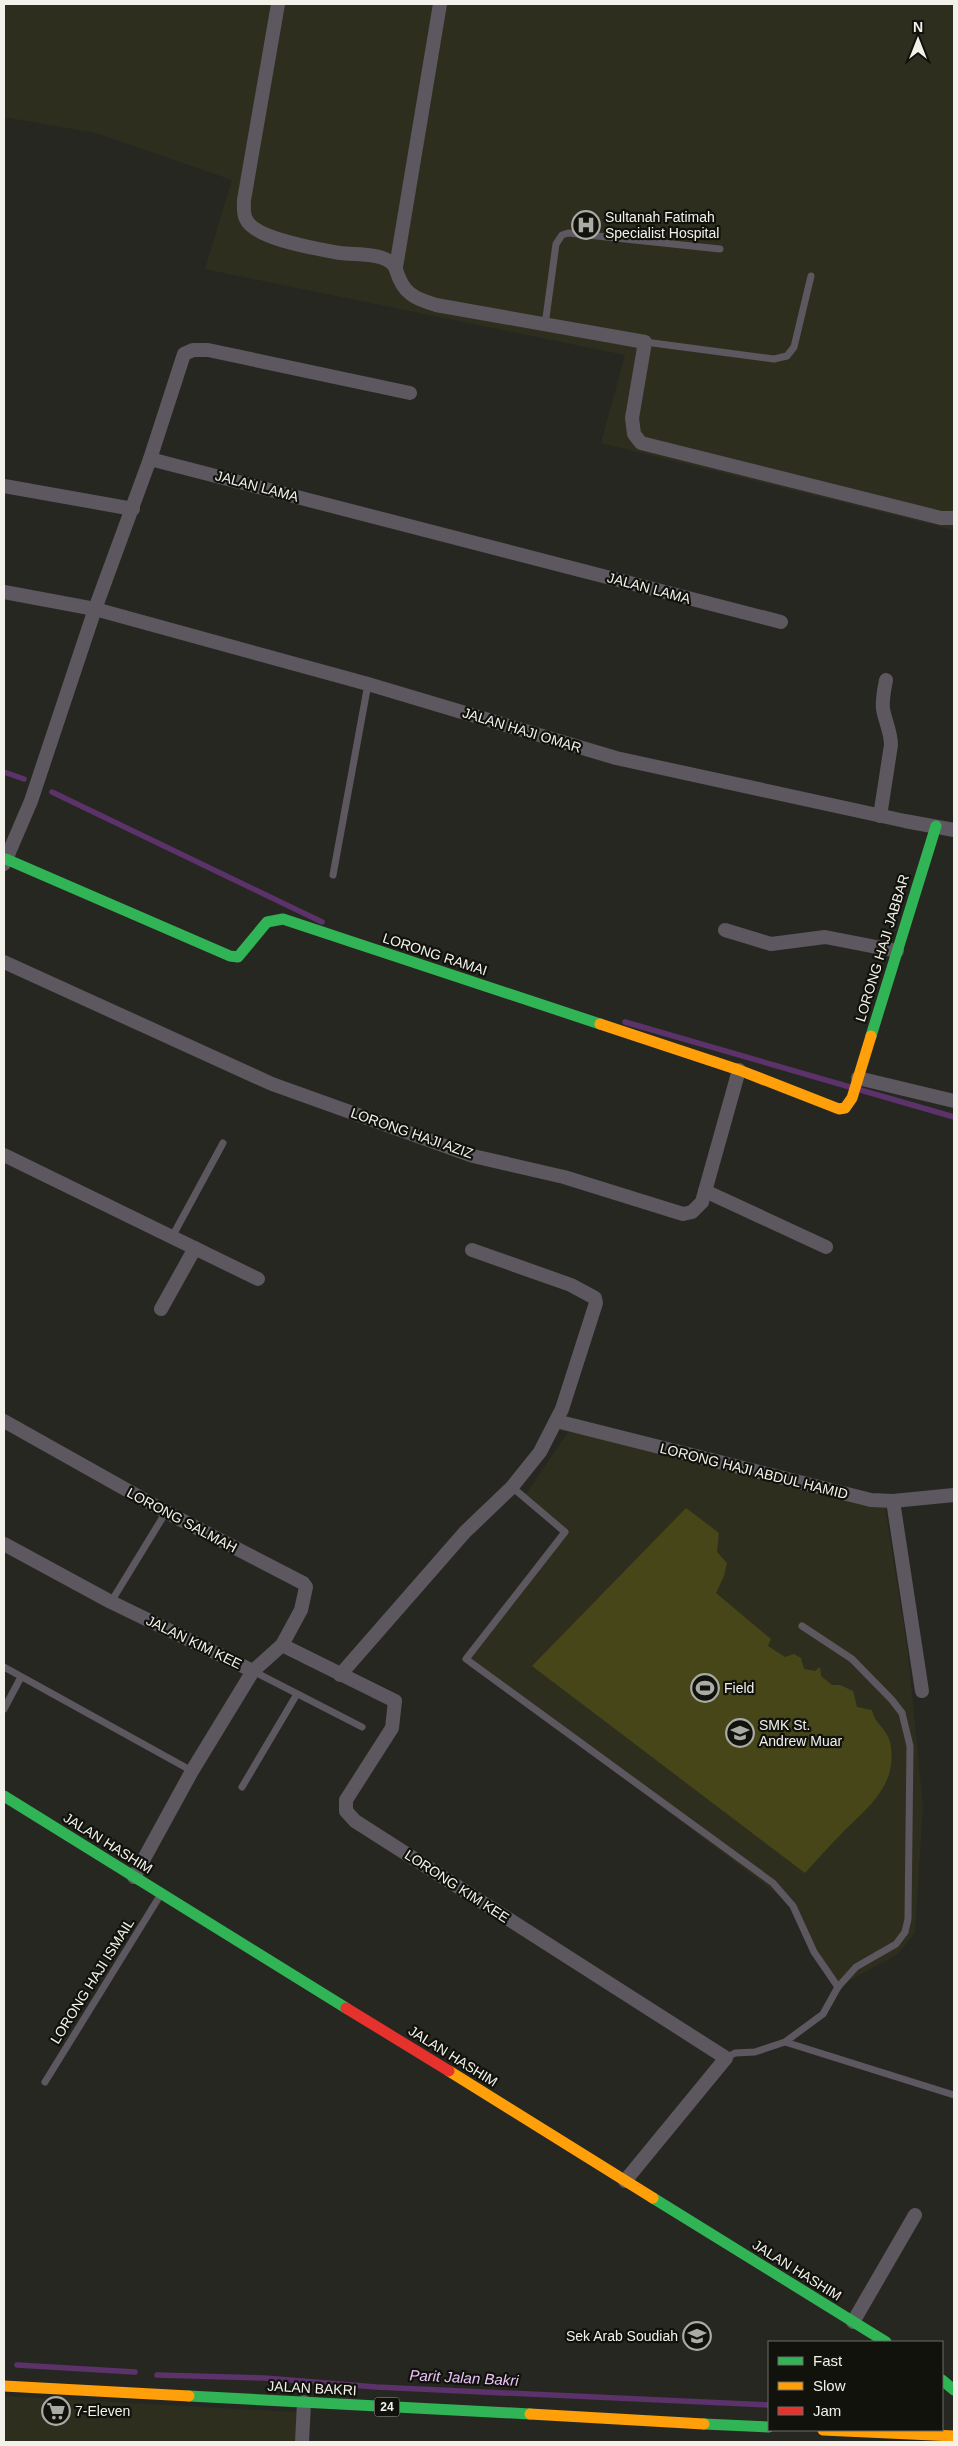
<svg xmlns="http://www.w3.org/2000/svg" width="958" height="2446" viewBox="0 0 958 2446" font-family="Helvetica,sans-serif">
<style>
.built{fill:#2e2e1f}
.green{fill:#474618}
.lines{fill:none;stroke-linecap:round;stroke-linejoin:round}
.stream{stroke:#5c326b;stroke-width:5.5}
.lane{stroke:#5d575f;stroke-width:7}
.street{stroke:#5d575f;stroke-width:14}
.fast{stroke:#30b455;stroke-width:11}
.slow{stroke:#ff9f0a;stroke-width:11}
.jam{stroke:#e5322d;stroke-width:11}
.labels{text-anchor:middle;stroke-width:4.5;stroke-linejoin:round;paint-order:stroke}
.shield{fill:#12120d;stroke:#afafa8;stroke-width:1}
.shield-label{font-size:12px;font-weight:bold;fill:#f2f2eb}
.poi-label{font-size:14px;fill:#f2f2eb;stroke:#12120d;text-anchor:start}
.street-label{font-size:14px;fill:#f2f2eb;stroke:#12120d}
.water-label{font-size:15px;font-style:italic;fill:#eac3fa;stroke:#12120d}
</style>
<rect width="100%" height="100%" fill="#272722"/>
<!-- built -->
<g class="built">
<path d="M4,4H954V530L601,443L625,355L205,269L232,180L96,133L4,117Z"/>
<path d="M573,1425L884,1501L908,1653L923,1806L915,1933L898,1954L838,1987L793,1906L466,1659L565,1532L524,1497Z"/>
<path d="M4,2396L311,2413L309,2442H4Z"/>
</g>
<!-- green -->
<path class="green" d="M686,1508L719,1533L717,1552L727,1563L724,1576L716,1593L771,1639L768,1646L785,1657L794,1654L801,1658L804,1669L815,1671L820,1667L821,1676L832,1685H840L853,1691L857,1707L872,1710C874,1723 887,1729 890,1742C899,1785 868,1807 842,1833C829,1846 817,1860 805,1873L532,1666Z"/>
<g class="lines">
<!-- stream -->
<g class="stream">
<path d="M4,772L24,779"/>
<path d="M52,792L322,922"/>
<path d="M625,1022L954,1117"/>
<path d="M17,2365L135,2372"/>
<path d="M157,2375L265,2378L376,2387L769,2405"/>
</g>
<!-- lane -->
<g class="lane">
<path d="M545,325L556,244L562,235L568,233L720,249"/>
<path d="M645,342L774,359L787,356L794,347L811,276"/>
<path d="M333,875L368,684"/>
<path d="M172,1237L223,1143"/>
<path d="M512,1487L565,1532L466,1659L773,1883L793,1906L814,1952L838,1987"/>
<path d="M111,1602L166,1512"/>
<path d="M4,1667L192,1771"/>
<path d="M253,1671L362,1727"/>
<path d="M4,1709L21,1677"/>
<path d="M242,1787L297,1694"/>
<path d="M785,2042L954,2095"/>
<path d="M726,2058L735,2053L755,2052L785,2042L823,2014L838,1987L856,1967L896,1944L905,1932L908,1919L910,1746L902,1713L892,1700L852,1659L802,1626"/>
<path d="M45,2082L161,1894"/>
</g>
<!-- street -->
<g class="street">
<path d="M278,4L244,200C244,206 243,214 246,219C254,239 319,249 340,253C355,255 376,253 389,261C397,265 396,273 400,280C407,296 420,300 436,305L645,342L632,418L634,434L641,443L941,518H954"/>
<path d="M396,267L440,4"/>
<path d="M150,459L184,354L193,350H208L410,393"/>
<path d="M4,486L133,509"/>
<path d="M4,592L95,609L368,684L616,758L905,821L954,830"/>
<path d="M880,816L891,745C891,732 885,721 883,709C882,699 884,690 886,680"/>
<path d="M4,864L31,801L95,609L150,459L781,622"/>
<path d="M725,930L771,944L825,937L897,951"/>
<path d="M4,962L272,1084L473,1156L564,1177L683,1214L692,1212L702,1202L739,1070"/>
<path d="M858,1078L954,1101"/>
<path d="M4,1155L258,1279"/>
<path d="M705,1191L826,1247"/>
<path d="M161,1309L195,1248"/>
<path d="M4,1421L166,1512L303,1583L306,1587L301,1610L282,1645L253,1671L192,1771L134,1877"/>
<path d="M556,1421L871,1500L893,1501L954,1495"/>
<path d="M893,1501L922,1691"/>
<path d="M4,1544L111,1602L253,1671"/>
<path d="M282,1645L395,1701L392,1728L346,1800V1811L355,1821L726,2058L625,2181"/>
<path d="M340,1675L465,1532L512,1487L540,1452L562,1409L596,1303L595,1298L571,1285L472,1250"/>
<path d="M853,2322L915,2215"/>
<path d="M302,2442L304,2402"/>
</g>
<!-- fast -->
<g class="fast">
<path d="M6,859L230,956L238,957L267,922L283,919L600,1024"/>
<path d="M871,1036L936,826"/>
<path d="M4,1796L346,2008"/>
<path d="M653,2198L886,2342"/>
<path d="M942,2380L954,2390"/>
<path d="M189,2396L530,2414"/>
<path d="M704,2424L769,2427"/>
</g>
<!-- slow -->
<g class="slow">
<path d="M600,1024L739,1070L839,1109L845,1108L852,1098L871,1036"/>
<path d="M449,2071L653,2198"/>
<path d="M4,2386L189,2396"/>
<path d="M530,2414L704,2424"/>
<path d="M823,2430L954,2436"/>
</g>
<!-- jam -->
<path class="jam" d="M346,2008L449,2071"/>
</g>
<!-- icons -->
<defs>
<symbol id="hospital-ring" viewBox="-11 -11 22 22"><circle r="9.5" fill="#12120d" stroke="#ababa5" stroke-width="1.5"/><path d="M-5-5h3v3.5h4V-5h3V5h-3V1.5h-4V5h-3Z" fill="#ababa5"/></symbol>
<symbol id="stadium-ring" viewBox="-11 -11 22 22"><circle r="9.5" fill="#12120d" stroke="#ababa5" stroke-width="1.5"/><path d="M0-5a6.5 5 0 1 0 0 10a6.5 5 0 1 0 0-10ZM-3.5-1.8h7v3.6h-7Z" fill="#ababa5"/></symbol>
<symbol id="school-ring" viewBox="-11 -11 22 22"><circle r="9.5" fill="#12120d" stroke="#ababa5" stroke-width="1.5"/><path d="M0-5L7-2L0 1L-7-2ZM-4 1L0 2.5L4 1V4Q0 6-4 4Z" fill="#ababa5"/></symbol>
<symbol id="supermarket-ring" viewBox="-11 -11 22 22"><circle r="9.5" fill="#12120d" stroke="#ababa5" stroke-width="1.5"/><path d="M-6-5.5h2.5l.6 2H6L4.5 2H-2.5L-4.4-4H-6ZM-1.5 3.2a1.3 1.3 0 1 0 .1 0ZM3 3.2a1.3 1.3 0 1 0 .1 0Z" fill="#ababa5"/></symbol>
</defs>
<g fill-rule="evenodd">
<use href="#hospital-ring" x="570" y="209" width="32" height="32"/>
<use href="#stadium-ring" x="689" y="1672" width="32" height="32"/>
<use href="#school-ring" x="724" y="1717" width="32" height="32"/>
<use href="#school-ring" x="681" y="2320" width="32" height="32"/>
<use href="#supermarket-ring" x="40" y="2395" width="32" height="32"/>
</g>
<g class="labels">
<!-- shield labels -->
<rect class="shield" x="374.5" y="2397.5" width="25" height="19" rx="4"/>
<g class="shield-label">
<text x="387" y="2411">24</text>
</g>
<!-- poi labels -->
<g class="poi-label">
<text x="605" y="222">Sultanah Fatimah<tspan x="605" dy="16">Specialist Hospital</tspan></text>
<text x="724" y="1693">Field</text>
<text x="759" y="1730">SMK St.<tspan x="759" dy="16">Andrew Muar</tspan></text>
<text x="678" y="2341" text-anchor="end">Sek Arab Soudiah</text>
<text x="75" y="2416">7-Eleven</text>
</g>
<!-- street labels -->
<g class="street-label">
<text transform="translate(257 486) rotate(15)" y="5">JALAN LAMA</text>
<text transform="translate(649 588) rotate(15)" y="5">JALAN LAMA</text>
<text transform="translate(522 730) rotate(17)" y="5">JALAN HAJI OMAR</text>
<text transform="translate(882 948) rotate(-73)" y="5">LORONG HAJI JABBAR</text>
<text transform="translate(435 954) rotate(18)" y="5">LORONG RAMAI</text>
<text transform="translate(412 1133) rotate(19)" y="5">LORONG HAJI AZIZ</text>
<text transform="translate(754 1471) rotate(14)" y="5">LORONG HAJI ABDUL HAMID</text>
<text transform="translate(182 1520) rotate(28)" y="5">LORONG SALMAH</text>
<text transform="translate(194 1642) rotate(26)" y="5">JALAN KIM KEE</text>
<text transform="translate(108 1843) rotate(32)" y="5">JALAN HASHIM</text>
<text transform="translate(457 1886) rotate(33)" y="5">LORONG KIM KEE</text>
<text transform="translate(92 1981) rotate(-58)" y="5">LORONG HAJI ISMAIL</text>
<text transform="translate(453 2056) rotate(32)" y="5">JALAN HASHIM</text>
<text transform="translate(797 2270) rotate(32)" y="5">JALAN HASHIM</text>
<text transform="translate(312 2388) rotate(3)" y="5">JALAN BAKRI</text>
</g>
<!-- water labels -->
<g class="water-label">
<text transform="translate(464 2378) rotate(3)" y="5">Parit Jalan Bakri</text>
</g>
</g>
<!-- border -->
<rect width="958" height="2446" fill="none" stroke="#f2f2eb" stroke-width="10"/>
<!-- legend -->
<rect x="768" y="2341" width="175" height="90" fill="#12120d" stroke="#6c6c66"/>
<rect x="778" y="2357" width="25" height="8" fill="#30b455" stroke="#6c6c66"/>
<text x="813" y="2366" font-size="15" fill="#f2f2eb">Fast</text>
<rect x="778" y="2382" width="25" height="8" fill="#ff9f0a" stroke="#6c6c66"/>
<text x="813" y="2391" font-size="15" fill="#f2f2eb">Slow</text>
<rect x="778" y="2407" width="25" height="8" fill="#e5322d" stroke="#6c6c66"/>
<text x="813" y="2416" font-size="15" fill="#f2f2eb">Jam</text>
<!-- north arrow -->
<g transform="translate(918 40)" stroke="#12120d" stroke-width="4" paint-order="stroke">
<path d="M0-4L9 19L0 12L-9 19Z" fill="#f2f2eb"/>
<text y="-8" font-size="14" font-weight="bold" text-anchor="middle" fill="#f2f2eb">N</text>
</g>
</svg>
